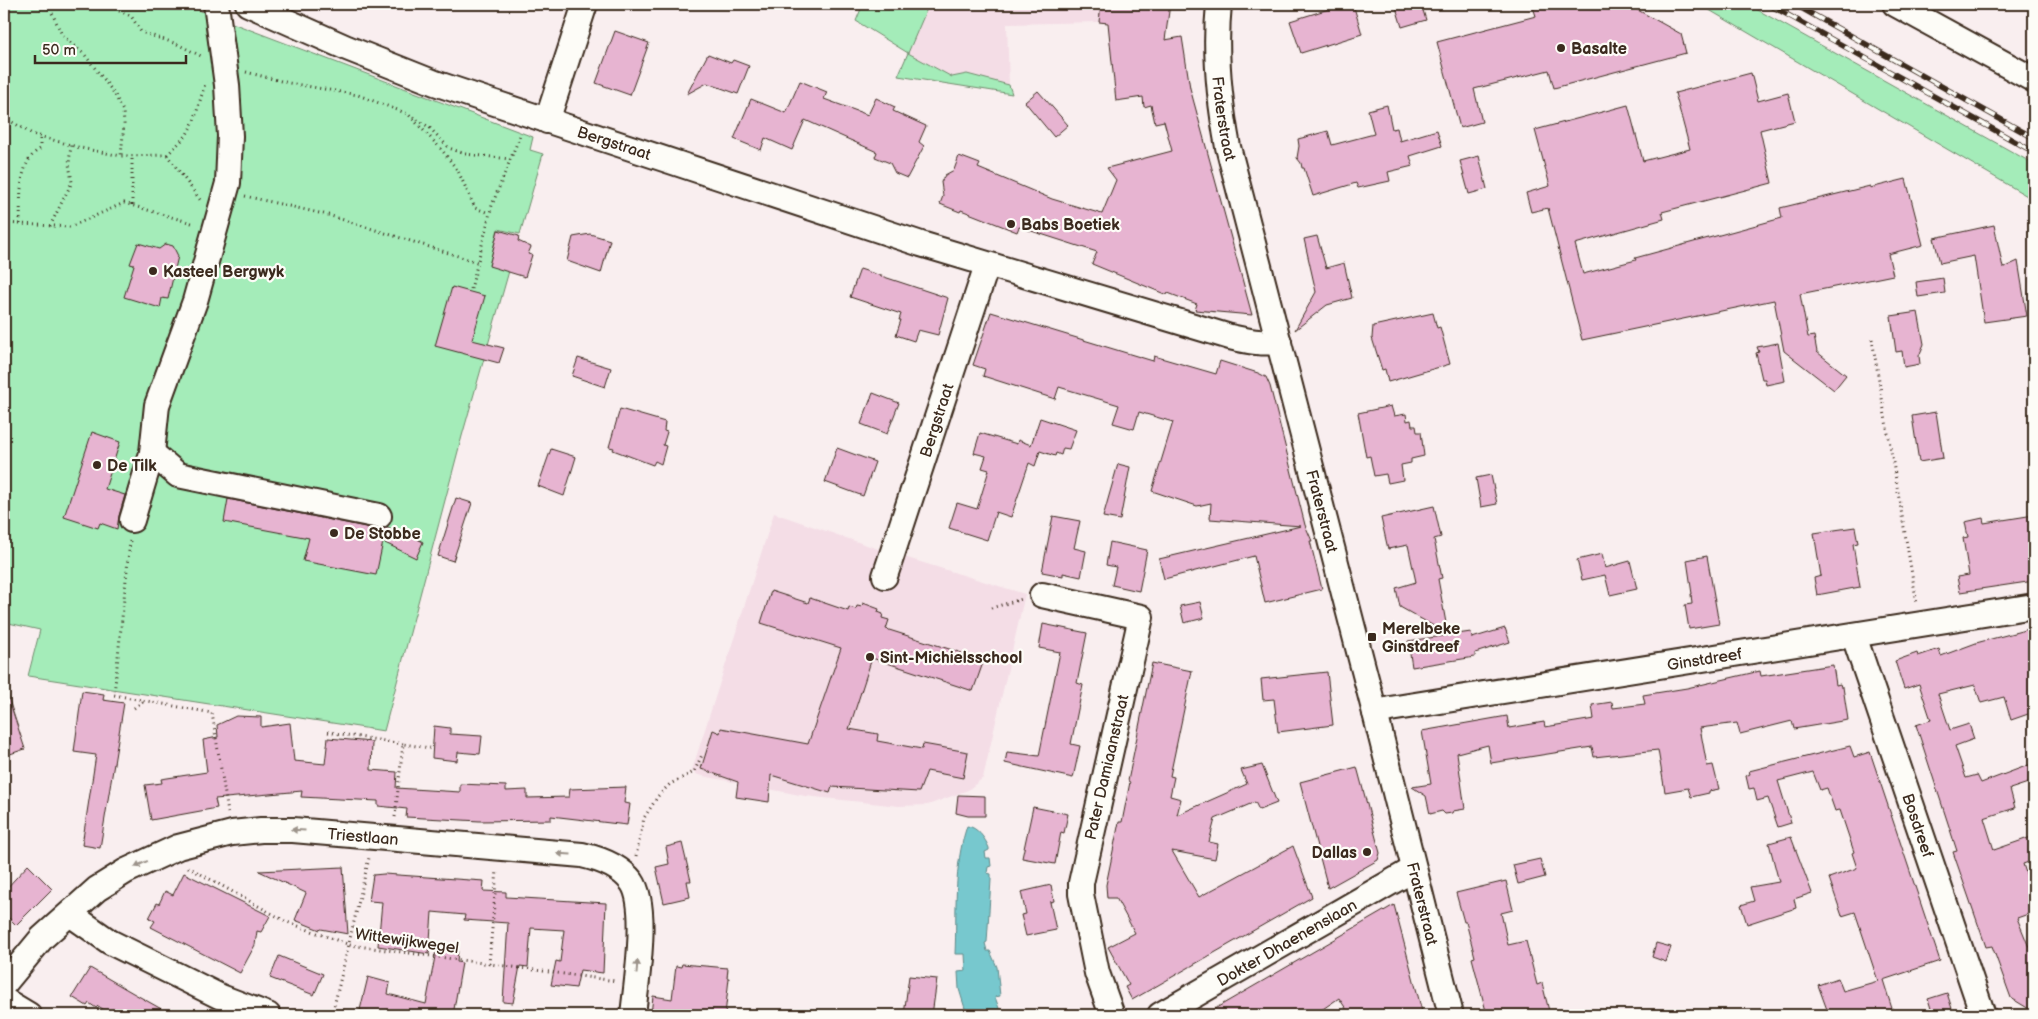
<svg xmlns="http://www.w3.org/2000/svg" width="2038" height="1019" viewBox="0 0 2038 1019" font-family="'Balsamiq Sans',sans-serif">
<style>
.built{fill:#f4dde6}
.green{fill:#a4ecb9;stroke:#708b6c}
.water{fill:#77c8ce;stroke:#5f8988}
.building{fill:#e7b4d1;stroke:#3b2a1e}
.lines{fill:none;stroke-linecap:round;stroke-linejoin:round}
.minor-casing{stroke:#3b2a1e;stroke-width:28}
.path{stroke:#3b2a1e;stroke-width:3;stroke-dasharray:1 4;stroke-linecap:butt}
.minor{stroke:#fdfcf7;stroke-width:24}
.rail-casing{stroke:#3b2a1e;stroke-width:5.5}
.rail{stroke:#fdfcf7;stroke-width:4;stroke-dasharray:11;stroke-linecap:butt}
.oneway{fill:#9c938a}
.poi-dot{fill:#3b2a1e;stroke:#fdfcf7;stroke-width:2}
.labels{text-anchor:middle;stroke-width:4.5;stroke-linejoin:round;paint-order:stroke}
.poi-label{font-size:16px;font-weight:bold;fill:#3b2a1e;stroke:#fdfcf7;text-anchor:start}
.street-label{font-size:16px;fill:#3b2a1e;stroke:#fdfcf7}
</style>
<rect width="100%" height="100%" fill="#f9eeef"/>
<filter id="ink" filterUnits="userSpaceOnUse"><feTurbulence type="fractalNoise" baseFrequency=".02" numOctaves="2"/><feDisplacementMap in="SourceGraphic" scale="10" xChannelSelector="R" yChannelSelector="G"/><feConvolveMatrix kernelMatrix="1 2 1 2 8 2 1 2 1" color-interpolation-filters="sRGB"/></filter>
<g filter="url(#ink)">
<!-- built -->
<g class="built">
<path d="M863,4H1101L1099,22L1007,24L1009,85L1012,94L898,76L908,52L856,21Z"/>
<path d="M774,513L878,549L1025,594L983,778L968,790L928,805L899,806L805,796L698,775L692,770Z"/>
</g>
<!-- green -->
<g class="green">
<path d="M4,4H182L533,137L530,150L543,154L520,234L498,229L489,265L509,271L462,436L384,731L28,676L40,630L4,622Z"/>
<path d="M863,4H929L908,53L952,77L967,74L1009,85L1012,94L898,76L908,53L856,21Z"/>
<path d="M1699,4H1747L2034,164V200Z"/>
</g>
<!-- water -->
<path class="water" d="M967,826C977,827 985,838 989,848V850L985,852L986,858H990L991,866L988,867L987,873L991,874V880L987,942L985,943L987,951H990L997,967L1000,996L995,997L1001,1014L1005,1013L1006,1015H967L959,989L958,972L966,971L965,954H955C957,911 953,868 967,826Z"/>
<!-- building -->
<g class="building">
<path d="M1101,4H1170L1165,40L1182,37L1190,88L1252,315L1195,310L1197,304L1168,293L1167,295L1092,264L1097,252L1019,227L1017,232L961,210L960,212L940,204L943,196L941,182L945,175L954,170L959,156L980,164L978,168L1052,199L1102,214L1116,180L1107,168L1172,151L1164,121L1155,123L1151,105L1144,107L1143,97L1116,101L1108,23L1099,22Z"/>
<path d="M1345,4H1353L1362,34L1301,53L1290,21Z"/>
<path d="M1395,4H1421L1426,20L1402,27Z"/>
<path d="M1532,4H1627L1681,34L1686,53L1554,88L1549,70L1474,89L1482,122L1460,128L1437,42L1536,16Z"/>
<path d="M615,31L649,43L630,95L596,83Z"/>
<path d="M708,54L731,63L733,60L749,66L738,94L707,83L687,94Z"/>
<path d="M1751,73L1758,101L1788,93L1795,121L1760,130L1772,183L1662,212L1664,219L1575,244L1583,274L1636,260L1635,258L1782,218L1780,208L1870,186V188L1906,179L1923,245L1888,254L1893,275L1800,294L1808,337L1814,336L1817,352L1846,375L1834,390L1784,351L1774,300L1582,340L1548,208L1531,212L1526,193L1550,186L1535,130L1628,105L1643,161L1690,149L1675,93Z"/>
<path d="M800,81L827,92L824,99L868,115L876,98L895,107L893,111L926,126L919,142L924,146L907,178L895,173L890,163L875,157L877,152L805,120L792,150L765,138L761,150L734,139L751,99L786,113Z"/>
<path d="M1038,91L1068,125L1054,137L1025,102Z"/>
<path d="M1387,105L1392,129L1397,128L1400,141L1437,130L1442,146L1410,156L1413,166L1388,172L1390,181L1358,188L1356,183L1313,196L1304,168H1302L1301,163L1297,158L1299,146L1298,139L1328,131L1332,145L1374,134L1368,110Z"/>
<path d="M1479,156L1487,189L1469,194L1460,161Z"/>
<path d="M1994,225L2003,268L2018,261L2027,316L1984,322L1974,256L1940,263L1934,238Z"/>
<path d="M498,230L519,236L518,241L531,247L528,254L532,255L525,277L489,266Z"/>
<path d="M590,234L610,240L601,273L567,261L573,237Z"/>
<path d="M1317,236L1326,268L1344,263L1352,298L1327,305L1295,330L1316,292L1304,239Z"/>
<path d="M138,243L159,249L166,244L173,246L178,256L168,299L162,298L160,308L124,297L134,265L130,264Z"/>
<path d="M860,269L948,298L938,335L918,330L914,341L896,335L901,320H899L901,314L850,297Z"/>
<path d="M1943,278L1945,293L1918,297L1916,282Z"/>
<path d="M452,287L485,296L472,340L504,348L499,363L435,346Z"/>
<path d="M991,312L1153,361L1154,356L1216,374L1220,361L1258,373L1266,377L1270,386L1305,525L1312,541H1310L1322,589L1265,603L1254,556L1164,579L1159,559L1301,526L1210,519L1211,503L1197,506L1152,491L1173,422L1139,412L1134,429L1113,423L1119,405L1059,387L1055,399L983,376L985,369L973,365Z"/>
<path d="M1918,312L1924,344L1919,356L1920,364L1904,367L1902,351L1896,352L1891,316Z"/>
<path d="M1433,313L1437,328L1440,327L1450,364L1388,382L1385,369L1382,370L1372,338L1373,326Z"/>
<path d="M1778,343L1785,381L1766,385L1765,379H1762L1756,353L1759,352L1757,347Z"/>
<path d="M578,358L611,368L605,387L572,376Z"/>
<path d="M873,393L899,403L887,434L861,424Z"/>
<path d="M1391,406L1394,416L1406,414L1407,421L1411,420L1412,426H1416L1417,432H1421L1424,456L1411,459V463L1401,465L1403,480L1388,483L1386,474L1374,476L1370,456L1366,457L1358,413Z"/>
<path d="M620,409L665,422L664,431L667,432L663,445L666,446L661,464L655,461L653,465L613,450L614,448L609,447Z"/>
<path d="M1936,412L1943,458L1919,462L1912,416Z"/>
<path d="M1040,418L1076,430L1069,449L1063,448L1061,455L1056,453L1055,456L1040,451L1035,466L1029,463L1011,517L996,512L987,540L949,528L957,503L977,509L989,470L982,468L986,456L974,453L980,433L1017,444L1018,440L1031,445Z"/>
<path d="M92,432L120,442L105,489L125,495L119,516L117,529L100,523L98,528L64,517Z"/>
<path d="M837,448L875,462L863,496L825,482Z"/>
<path d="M551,449L576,457L564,496L538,486Z"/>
<path d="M1118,464L1130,467L1120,520L1103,517Z"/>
<path d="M1491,475L1497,504L1481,507L1476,478Z"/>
<path d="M456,498L472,503L453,561L438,556Z"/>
<path d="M228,499L376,529L385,528L403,531L423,542L416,558L383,542L376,575L303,561L309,538L224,522Z"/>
<path d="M1434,506L1441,537L1434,539L1442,578L1438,579L1448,634L1400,607L1396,588L1416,582L1408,545L1388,549L1381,518Z"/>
<path d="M2034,515V581L1960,592L1957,577L1969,575L1963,538L1968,537L1965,522L1983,518L1984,523Z"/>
<path d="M1053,516L1080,521L1074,548L1086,551L1081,577L1063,573V576L1042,572Z"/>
<path d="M1855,527L1858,543L1853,544L1860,587L1817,595L1814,578L1821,576L1814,533Z"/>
<path d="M1110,542L1147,550L1139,591L1112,585L1116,567L1106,565Z"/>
<path d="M1602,554L1605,568L1630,561L1637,589L1610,595L1605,575L1582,580L1577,560Z"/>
<path d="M1707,556L1719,624L1689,629L1685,605L1692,604L1691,594H1692L1687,560Z"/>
<path d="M771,591L808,603L810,598L848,611L849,607L856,609L857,606L862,607L863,603L879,609L878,612L883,614L882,618L889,620L886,629L984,660L973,691L872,658L849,729L878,734L877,741L922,749L923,744L968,752L963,778L927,771L919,792L832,787L830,793L771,775L769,802L736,797L738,782L701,769L713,730L720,733L721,728L808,744L841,648L761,623Z"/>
<path d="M1200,602L1204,618L1184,623L1180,606Z"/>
<path d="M1043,624L1087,633L1077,683L1083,685L1071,744L1080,746L1073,778L1005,763L1007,752L1039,756L1060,652L1039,648Z"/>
<path d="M1505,628L1510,642L1475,653V657L1412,667L1408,641L1471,632L1472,638Z"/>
<path d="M2029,629L2030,633L2034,631V712L2011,720L2004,697L1981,703L1975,685L1938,694L1950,730L1969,724L1974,739L1955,746L1966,778L1977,775L1981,783L2034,763V781L2010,789L2015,808L1984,818L1994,850L2034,836V860L2023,864L2034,898V912L2017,918L2031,952L2034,951V1012L2011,998L1992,946L1986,947L1953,852L1957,851L1916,725L1931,720L1919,684L1904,689L1895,661L1917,653L1918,656L1939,649L1941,656L1976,643Z"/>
<path d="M1152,663L1192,671L1170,776L1174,777L1170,796L1181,799L1177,815L1247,784L1241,770L1262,765L1277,803L1259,810L1255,802L1215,819L1209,842L1218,844L1215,859L1172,851L1199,897L1293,846L1312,897L1132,1000L1125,987L1129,985L1108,947L1135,933L1116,898H1107L1106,885L1119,822H1122L1130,782L1128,781Z"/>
<path d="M1833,665L1836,685L1840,684L1841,687H1843L1848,720L1794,729L1792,721L1740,734L1737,723L1700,728L1707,766L1713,765L1719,789L1709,791V793L1691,797L1688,788L1665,792L1658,750L1594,757L1592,747L1491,763L1488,745L1457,753L1465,809L1453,811L1452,813L1445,814L1442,811L1430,814L1426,796L1412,787L1431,784L1422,731L1507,716L1509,728L1544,722L1545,727L1594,719L1592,705L1612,702L1613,708L1645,704L1643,695L1687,688L1760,671L1761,676Z"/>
<path d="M1327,672L1333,725L1278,732L1274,699L1263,700L1261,679Z"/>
<path d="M82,691L104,694L103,700L124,703L100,848L82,845L96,755L74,752Z"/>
<path d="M4,694H7L25,749L4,756Z"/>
<path d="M236,716L261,717V727L290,723L294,761L325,764L328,738L372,742L371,770L397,772L396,788L460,792V784L506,786V791L527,790V798L569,797L570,789L626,787L624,803L630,804L627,825L551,816V820L480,821L406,817L407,809L378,806V801L301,797L302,791L215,799L217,808L151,820L145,785L162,783L161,779L207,772L203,740L218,737L217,725Z"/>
<path d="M434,726L450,728V734L482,736L480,754L458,752L457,761L432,758Z"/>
<path d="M1850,746L1854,757L1870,752L1940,961L1883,980L1894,1015H1829L1818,985L1838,978L1843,991L1878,981L1855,912L1842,916L1829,878L1857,868L1852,853L1854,852L1840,810L1835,811L1827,788L1820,790L1813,772L1778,781L1791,823L1778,827L1768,798L1757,801L1754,788L1749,789L1746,776L1750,774L1749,771Z"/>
<path d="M1357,767L1380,853L1378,860L1328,888L1300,782Z"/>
<path d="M958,795L985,796V816H968L956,813Z"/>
<path d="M1033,807L1068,814L1064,833L1061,832L1055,864L1022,858Z"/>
<path d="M1791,837L1812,893L1794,899L1796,908L1747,924L1741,905L1754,901L1750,887L1779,882L1769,843Z"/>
<path d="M682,843L691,881H687L690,897L664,903L656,867L669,864L666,847Z"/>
<path d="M1540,859L1545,877L1518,884L1513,865Z"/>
<path d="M28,865L52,889L16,925L4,913V891Z"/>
<path d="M343,867L348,934L321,929L320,930L295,920L306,893L259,871Z"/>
<path d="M184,873L270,916L261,932L257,931L255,945L240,973L151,927L155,921L149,918L157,903L159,904L165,891L173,895Z"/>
<path d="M384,874L484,881L483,891L506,892V897L606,903L603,973L580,970L576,988L551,985L556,961L560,962L564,930L531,928L528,967L520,966L513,1003L503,1002L508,923L464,920L465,915L432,912L429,954L378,946L382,902L369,901L373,875Z"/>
<path d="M1506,881L1513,910L1501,913L1508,945L1526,941L1537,985L1542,983L1550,1015H1487L1472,958L1475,957L1466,922H1464L1456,893Z"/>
<path d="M1051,885L1054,901L1050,902L1056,930L1026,936L1021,915L1026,914L1021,892Z"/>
<path d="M1394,905L1423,1015H1385L1384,1010L1364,1015H1350L1339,998L1314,1015H1204Z"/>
<path d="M1656,943L1671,947L1666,962L1652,957Z"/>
<path d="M437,946L458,949L457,962L462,963L453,1015H381L360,1010L368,977L390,983L388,994L426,1004Z"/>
<path d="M279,956L323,974L314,995L270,978Z"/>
<path d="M682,964L728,968L727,978H729L725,1015H651L653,996L672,999L676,966L681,967Z"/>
<path d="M90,968L133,993L172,1015H120L112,1011L111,1014L98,1006L96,1008L89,1003L87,1006L72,997Z"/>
<path d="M909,976L937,979L932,1015H904Z"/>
<path d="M1947,993L1954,1015H1933L1928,999Z"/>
</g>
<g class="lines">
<defs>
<g id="minor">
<path id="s1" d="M248,4L347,48L435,83L528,114L921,244L1230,337C1247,341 1262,344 1279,342"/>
<path id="s2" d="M1219,4C1214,52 1219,99 1228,147L1375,713L1451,1015"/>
<path d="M1895,4L2034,80"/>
<path d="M547,121L585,4"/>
<path d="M152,453L178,475L379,516"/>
<path d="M132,520L152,453L157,405L195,301L228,183L230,136L227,85L216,4"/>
<path id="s3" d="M885,576L987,265"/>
<path d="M1042,595L1141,617L1081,883V894L1097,973L1112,1015"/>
<path id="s4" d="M1854,636L1983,1015"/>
<path id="s5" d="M1375,713L1390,709L2034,606"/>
<path d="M70,914L110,942L221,997L268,1015"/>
<path id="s6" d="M4,984L42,938L97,889L126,871L178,847L232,833L261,830H293L582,855C600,859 620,866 632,882C649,906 636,985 633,1015"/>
<path d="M4,1000L29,1015"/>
<path id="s7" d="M1160,1015L1414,869"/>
</g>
</defs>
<!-- minor casing -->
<use href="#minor" class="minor-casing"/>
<!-- path -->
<g class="path">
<path d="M48,4L62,35L85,55L114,93L123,111L124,124L121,156"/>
<path d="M112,4L117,10L131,16L141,32L177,44L201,56"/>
<path d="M246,72L289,83L358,95L408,114L442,150L458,171L475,208L489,213"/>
<path d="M4,117L32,134L81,148L121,156L167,155L201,201"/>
<path d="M413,117L429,127L449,148L465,154L510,159"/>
<path d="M167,155L186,136L194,121L205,84"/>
<path d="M245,196L328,215L477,262"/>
<path d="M132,205V155"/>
<path d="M4,223L70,227L124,203L195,224"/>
<path d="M20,224C21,200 17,162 40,149V136"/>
<path d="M50,226L72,182L69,164L71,145"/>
<path d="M471,289L492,205L521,133"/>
<path d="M1872,339L1917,604"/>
<path d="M130,541L114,695L212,713L228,813"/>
<path d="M991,608L1022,599"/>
<path d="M134,708L144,701"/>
<path d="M328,732L403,744"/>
<path d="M395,817L403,744L430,748"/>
<path d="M636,856L644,818L658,796L670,784L694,772L702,755"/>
<path d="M188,867L287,922L350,945L616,981"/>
<path d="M489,964L497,870"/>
<path d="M332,1015L369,858"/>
</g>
<!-- minor -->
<use href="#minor" class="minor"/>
<defs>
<g id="rail">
<path d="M1768,4L2034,152"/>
<path d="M1794,4L2034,138"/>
</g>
</defs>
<!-- rail casing -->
<use href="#rail" class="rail-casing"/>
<!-- rail -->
<use href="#rail" class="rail"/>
</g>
<!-- one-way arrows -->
<defs><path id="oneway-solid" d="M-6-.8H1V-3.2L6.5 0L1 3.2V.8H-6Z" transform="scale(1.25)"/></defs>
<g class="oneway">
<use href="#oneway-solid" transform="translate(298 830) rotate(-177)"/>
<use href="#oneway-solid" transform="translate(564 854) rotate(-176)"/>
<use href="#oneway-solid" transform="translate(141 864) rotate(155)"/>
<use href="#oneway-solid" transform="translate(637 967) rotate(-86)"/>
</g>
</g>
<!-- markers -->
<g class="poi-dot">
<circle cx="1561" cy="48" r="5"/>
<circle cx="1011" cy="224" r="5"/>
<circle cx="153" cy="271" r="5"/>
<circle cx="97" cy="465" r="5"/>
<circle cx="334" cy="533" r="5"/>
<rect x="1367" y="632" width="10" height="10" rx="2.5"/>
<circle cx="870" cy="657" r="5"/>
<circle cx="1367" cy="852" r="5"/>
</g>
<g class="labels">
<!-- poi labels -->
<g class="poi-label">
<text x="1571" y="54">Basalte</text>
<text x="1021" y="230">Babs Boetiek</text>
<text x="163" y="277">Kasteel Bergwyk</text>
<text x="107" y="471">De Tilk</text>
<text x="344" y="539">De Stobbe</text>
<text x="1382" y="634">Merelbeke<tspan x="1382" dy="18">Ginstdreef</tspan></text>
<text x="880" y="663">Sint-Michielsschool</text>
<text x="1357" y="858" text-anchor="end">Dallas</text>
</g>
<!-- street labels -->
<g class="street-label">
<text dy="6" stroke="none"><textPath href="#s2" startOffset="115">Fraterstraat</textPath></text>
<text dy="6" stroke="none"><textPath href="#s1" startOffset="392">Bergstraat</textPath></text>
<text dy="6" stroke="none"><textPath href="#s3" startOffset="164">Bergstraat</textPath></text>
<text dy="6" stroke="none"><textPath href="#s2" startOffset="520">Fraterstraat</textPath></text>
<text dy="6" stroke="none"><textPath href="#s5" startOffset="334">Ginstdreef</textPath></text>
<text transform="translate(1106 767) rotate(-77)" y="6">Pater Damiaanstraat</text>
<text dy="6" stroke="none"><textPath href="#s4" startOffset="200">Bosdreef</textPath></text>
<text dy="6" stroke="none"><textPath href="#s6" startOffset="412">Triestlaan</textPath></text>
<text dy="6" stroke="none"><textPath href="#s2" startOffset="925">Fraterstraat</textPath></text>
<text transform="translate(407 940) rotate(8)" y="6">Wittewijkwegel</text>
<text dy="6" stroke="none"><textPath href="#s7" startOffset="146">Dokter Dhaenenslaan</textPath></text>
</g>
</g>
<!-- margin -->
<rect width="2038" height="1019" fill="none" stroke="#fdfcf7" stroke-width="20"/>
<rect x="10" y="10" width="2018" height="999" fill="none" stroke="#3b2a1e" stroke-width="2" filter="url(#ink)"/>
<!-- scale -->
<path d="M35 55v8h151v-8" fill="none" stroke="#3b2a1e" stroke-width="2.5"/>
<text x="42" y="55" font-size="15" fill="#3b2a1e" stroke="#fdfcf7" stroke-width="4" paint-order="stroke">50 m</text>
</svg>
